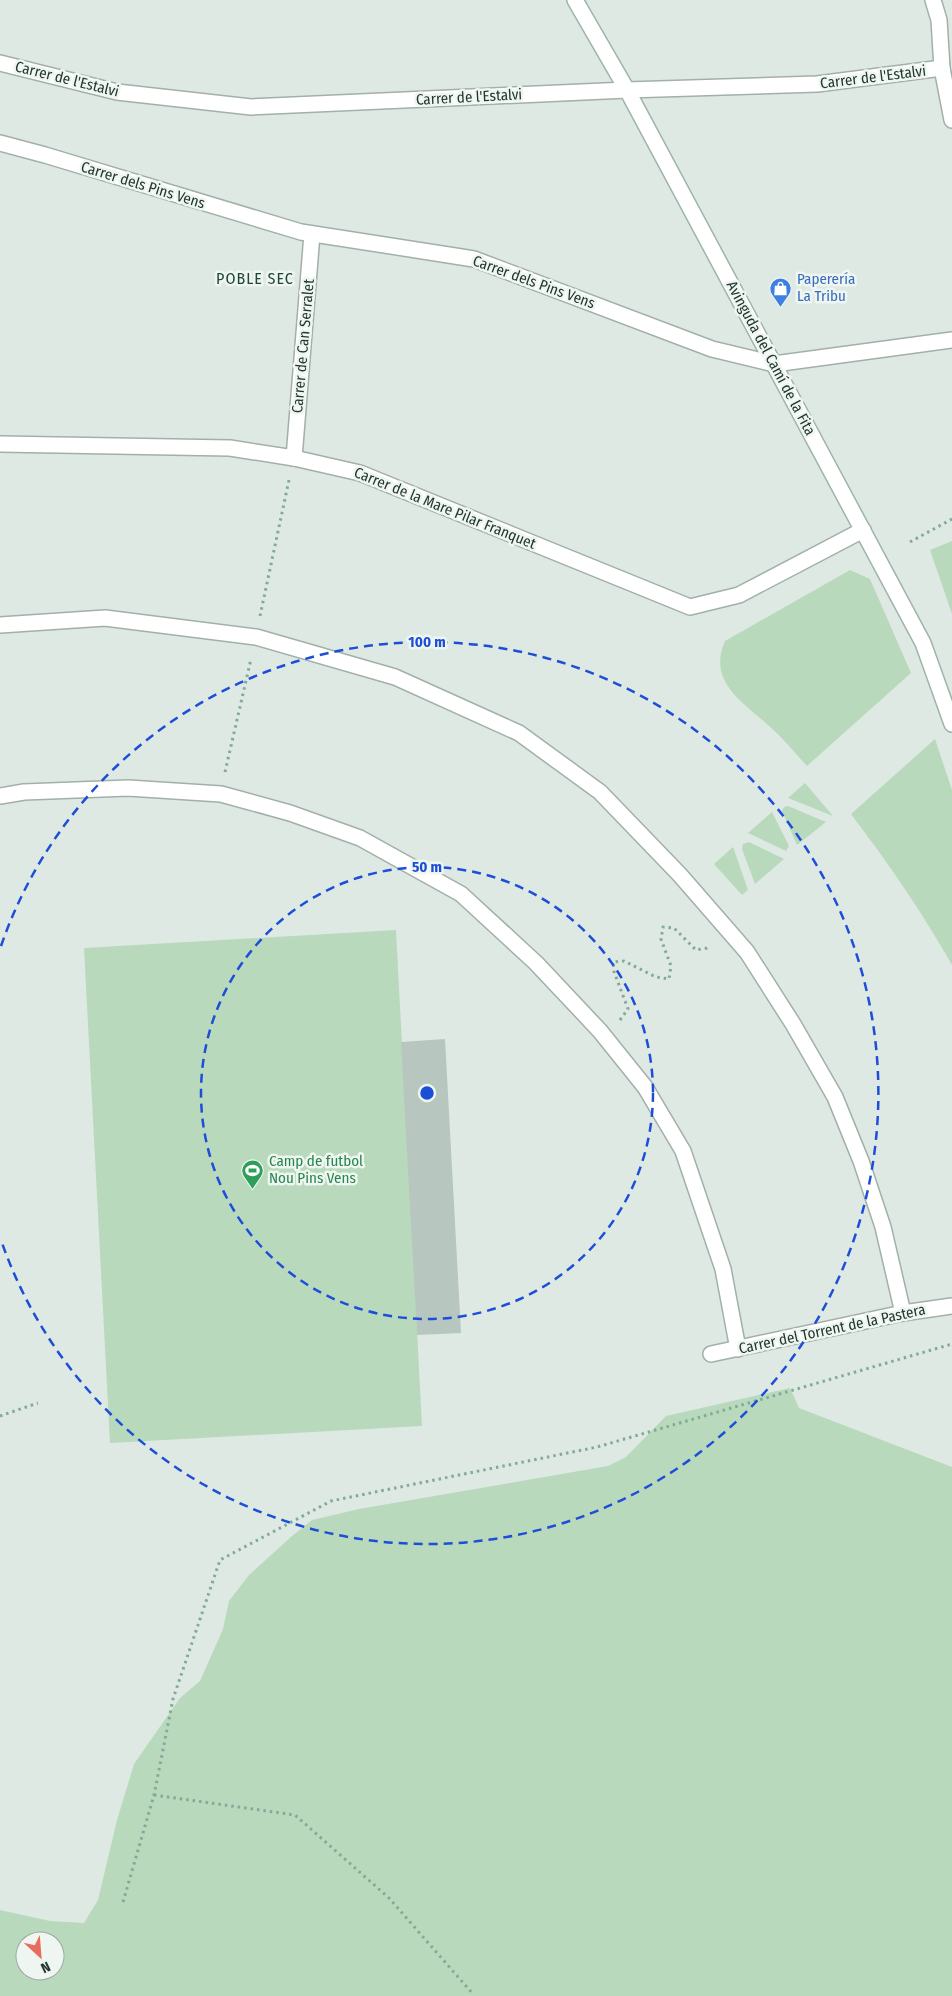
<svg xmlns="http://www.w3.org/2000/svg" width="952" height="1996" viewBox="0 0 952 1996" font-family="'Fira Sans Condensed',sans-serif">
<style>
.green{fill:#b9d9bd;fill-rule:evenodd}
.building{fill:#b7c6bf}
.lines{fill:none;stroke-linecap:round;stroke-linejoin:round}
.street-casing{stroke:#a2b0a9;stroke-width:18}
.secondary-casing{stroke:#9fb4a9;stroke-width:18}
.path{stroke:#81aa98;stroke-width:3;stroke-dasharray:2.5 4;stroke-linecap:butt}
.street{stroke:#fff;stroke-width:15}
.secondary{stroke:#fff;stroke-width:15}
.ring{fill:none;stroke:#1d4ed8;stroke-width:2.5;stroke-dasharray:9 6}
.labels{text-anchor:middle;stroke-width:5;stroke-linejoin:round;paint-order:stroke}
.street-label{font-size:15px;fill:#21372f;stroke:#eff6f1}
.shop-label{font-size:15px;fill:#366cbe;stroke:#eff6f1;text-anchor:start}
.leisure-label{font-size:15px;fill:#27864d;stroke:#eff6f1;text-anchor:start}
.neighbourhood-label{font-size:16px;letter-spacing:1px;fill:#1f4839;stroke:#eff6f1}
.centre{fill:#1d4ed8;stroke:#eff6f1;stroke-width:2.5}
.ring-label{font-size:15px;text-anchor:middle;font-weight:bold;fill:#1d4ed8;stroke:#eff6f1;stroke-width:5;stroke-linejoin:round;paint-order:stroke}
</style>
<rect width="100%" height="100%" fill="#dfe9e3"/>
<!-- green -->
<g class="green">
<path d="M952,541V614L930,550Z"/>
<path d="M850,570L870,579L911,673L807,766C795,753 783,738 769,726C743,702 707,682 725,641Z"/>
<path d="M935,739L952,790V965C922,912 888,863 851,814Z"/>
<path d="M805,783L833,816L788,798Z"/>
<path d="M788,806L826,822L797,845L782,811L784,807Z"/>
<path d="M772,812L789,846L786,851L748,833Z"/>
<path d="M749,842L784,859L755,884L742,849L743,844Z"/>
<path d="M733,847L748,890L742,895L714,864Z"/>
<path d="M396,930L422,1426L110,1443L84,948Z"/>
<path d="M790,1388L799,1408L952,1467V1996H0V1910L50,1921L84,1923L98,1900L117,1820L134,1764L180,1698L200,1681L223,1629L229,1601L249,1575L292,1536L312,1520L359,1509L608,1466L626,1457L666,1416ZM25,1941H55V1971H25Z"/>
</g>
<!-- building -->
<path class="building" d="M445,1039L461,1333L417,1335L401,1042Z"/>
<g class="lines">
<defs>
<g id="street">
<path d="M933,0L939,20L942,68L952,120"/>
<path d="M0,63L117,92L251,107L627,90L817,84L942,68"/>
<path d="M0,143L45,155L301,232L474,259L712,349L774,364L952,340"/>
<path d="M0,444L230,448L294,458L360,473L690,607L739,595L863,530"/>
<path d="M294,458L312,234"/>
<path d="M0,625L105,618L256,637L395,677L519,733L600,792L680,875L747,952L793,1024L835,1097L861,1161L883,1227L903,1313"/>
<path d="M0,796L24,792L128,788L221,794L290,813L360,838L461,894L536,963L600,1031L645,1087L683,1151L723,1269L738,1349"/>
<path d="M711,1354L903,1313L952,1306"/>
</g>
<path id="secondary" d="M575,0L627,90L923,643L952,724"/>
</defs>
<!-- street casing -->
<use href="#street" class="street-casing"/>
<!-- secondary casing -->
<use href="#secondary" class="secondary-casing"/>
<!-- path -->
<g class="path">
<path d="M910,542L952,519"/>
<path d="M260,616L289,480"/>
<path d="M225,772L251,659"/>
<path d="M620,1020L628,1009L613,969L614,962L624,961L656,977L669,979L671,966L661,939L663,927L674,928L696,950L707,948L710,945"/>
<path d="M0,1416L38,1403"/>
<path d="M154,1795L295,1815L389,1898L473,1994"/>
<path d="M123,1902L154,1795L173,1699L220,1560L331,1501L597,1447L952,1344"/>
</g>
<!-- street -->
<use href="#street" class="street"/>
<!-- secondary -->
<use href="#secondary" class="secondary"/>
</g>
<!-- distance rings -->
<g class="ring">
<circle cx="427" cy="1093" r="226"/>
<path d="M1 946A451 451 0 1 1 1 1240"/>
</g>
<!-- icons -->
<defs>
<symbol id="shop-pin" viewBox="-11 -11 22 30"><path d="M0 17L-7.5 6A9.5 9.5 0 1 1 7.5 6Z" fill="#3f7fe0" stroke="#eff6f1"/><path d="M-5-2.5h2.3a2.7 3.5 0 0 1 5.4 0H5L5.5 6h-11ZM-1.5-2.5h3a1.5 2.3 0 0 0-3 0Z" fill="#fff"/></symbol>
<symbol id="stadium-pin" viewBox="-11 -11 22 30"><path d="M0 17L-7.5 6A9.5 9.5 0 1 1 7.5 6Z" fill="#2e9e5b" stroke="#eff6f1"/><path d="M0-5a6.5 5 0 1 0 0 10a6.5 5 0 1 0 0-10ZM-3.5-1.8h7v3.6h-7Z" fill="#fff"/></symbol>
</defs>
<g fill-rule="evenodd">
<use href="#shop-pin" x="768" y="276" width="25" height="34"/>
<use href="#stadium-pin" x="240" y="1158" width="25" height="34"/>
</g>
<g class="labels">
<!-- street labels -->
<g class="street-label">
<text transform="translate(873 77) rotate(-7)" y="5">Carrer de l'Estalvi</text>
<text transform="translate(67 79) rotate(14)" y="5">Carrer de l'Estalvi</text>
<text transform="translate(469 97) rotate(-3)" y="5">Carrer de l'Estalvi</text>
<text transform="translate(143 185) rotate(17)" y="5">Carrer dels Pins Vens</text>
<text transform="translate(534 282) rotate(20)" y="5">Carrer dels Pins Vens</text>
<text transform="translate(303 346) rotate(-85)" y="5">Carrer de Can Serralet</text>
<text transform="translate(771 358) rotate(62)" y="5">Avinguda del Camí de la Fita</text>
<text transform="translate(445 508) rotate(22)" y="5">Carrer de la Mare Pilar Franquet</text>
<text transform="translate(832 1329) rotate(-12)" y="5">Carrer del Torrent de la Pastera</text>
</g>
<!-- shop labels -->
<g class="shop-label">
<text x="797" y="284">Paperería<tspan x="797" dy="17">La Tribu</tspan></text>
</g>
<!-- leisure labels -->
<g class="leisure-label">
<text x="269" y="1166">Camp de futbol<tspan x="269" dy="17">Nou Pins Vens</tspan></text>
</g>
<!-- neighbourhood labels -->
<g class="neighbourhood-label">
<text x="255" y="284">POBLE SEC</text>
</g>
</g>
<circle cx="427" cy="1093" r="8" class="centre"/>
<g class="ring-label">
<text x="427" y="647">100 m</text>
<text x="427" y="872">50 m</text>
</g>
<!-- north arrow -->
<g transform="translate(40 1956) rotate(154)"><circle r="24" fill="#eff6f1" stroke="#9daaa3"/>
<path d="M0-4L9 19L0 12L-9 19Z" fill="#e76e5e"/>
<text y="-8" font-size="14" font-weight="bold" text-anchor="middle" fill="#21372f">N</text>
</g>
</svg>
